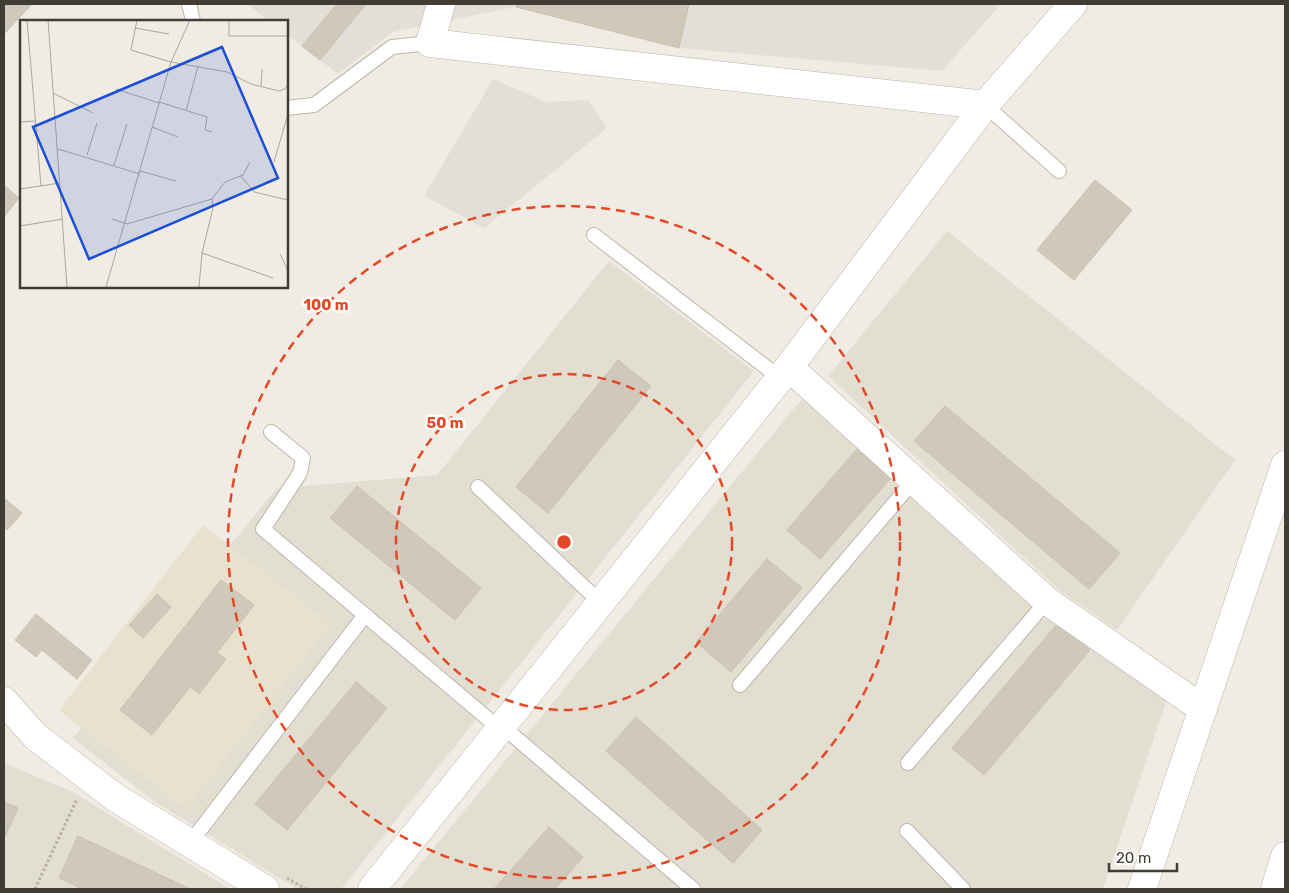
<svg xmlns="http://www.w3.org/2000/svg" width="1289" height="893" viewBox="0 0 1289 893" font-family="Rubik,sans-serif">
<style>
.residential{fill:#e3ded2}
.industrial{fill:#e2ded8}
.education{fill:#e8e1ce}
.building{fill:#d0c8ba;stroke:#cac0ae}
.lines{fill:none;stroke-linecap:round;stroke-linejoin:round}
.service-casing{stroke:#bdb7aa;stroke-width:16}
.minor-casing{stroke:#bdb7aa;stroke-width:29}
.tertiary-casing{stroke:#bdb7aa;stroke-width:29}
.path{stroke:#bab09a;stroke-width:3;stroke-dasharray:2.5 2.5;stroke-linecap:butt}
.service{stroke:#fff;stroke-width:14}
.minor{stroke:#fff;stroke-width:28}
.tertiary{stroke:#fff;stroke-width:28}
.ring{fill:none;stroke:#e54825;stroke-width:2.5;stroke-dasharray:9 6}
.inset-road{fill:none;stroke:#aaa69d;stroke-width:1}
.view{fill:#1d4ed8;fill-opacity:0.15;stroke:#1d4ed8;stroke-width:2.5}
.inset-edge{fill:none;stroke:#413c34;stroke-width:2.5}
.centre{fill:#e54825;stroke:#fff;stroke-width:2.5}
.ring-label{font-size:15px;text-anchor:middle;font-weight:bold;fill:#e54825;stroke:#fff;stroke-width:5;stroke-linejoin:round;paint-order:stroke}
</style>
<rect width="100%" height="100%" fill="#f0ece3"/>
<!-- residential -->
<g class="residential">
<path d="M947,231L1235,460L1117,630L1058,589L828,376Z"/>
<path d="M609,261L754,371L341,889H297L152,800L73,738L277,488L437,475Z"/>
<path d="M805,395L1167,699L1103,889H400Z"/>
<path d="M4,763L71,791L230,889H4Z"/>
</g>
<!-- industrial -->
<g class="industrial">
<path d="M247,4H1001L942,71L679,48L515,7L393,32L338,74L286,34V21H269Z"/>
<path d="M493,79L546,102L588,100L607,128L484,228L424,196Z"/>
</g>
<!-- education -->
<path class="education" d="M203,525L331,624L186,809L59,710Z"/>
<!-- building -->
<g class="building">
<path d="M4,4H32L5,33L4,32Z"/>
<path d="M337,4H366L320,60L302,46Z"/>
<path d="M516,4H689L679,48L516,7Z"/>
<path d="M1095,180L1132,210L1074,280L1037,250Z"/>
<path d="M4,185L19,198L4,217Z"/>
<path d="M618,360L651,386L548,513L516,487Z"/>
<path d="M945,406L1120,553L1089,589L914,441Z"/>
<path d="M857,449L890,479L820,559L787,530Z"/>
<path d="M357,486L481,588L455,620L330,518Z"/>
<path d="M4,498L22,513L7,530L4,527Z"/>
<path d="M767,559L802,588L731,672L696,642Z"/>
<path d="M221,580L254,605L217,653L226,659L199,694L190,687L152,735L120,710Z"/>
<path d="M157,594L171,607L143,638L129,625Z"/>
<path d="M36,614L92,660L77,679L42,650L36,657L15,640Z"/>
<path d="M1058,623L1090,650L984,775L952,748Z"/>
<path d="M356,682L387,708L287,830L255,804Z"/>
<path d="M636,717L762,830L733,863L606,751Z"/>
<path d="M4,802L18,808L5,837L4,836Z"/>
<path d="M549,827L583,857L555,889H494Z"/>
<path d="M78,836L190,889H83L59,878Z"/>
</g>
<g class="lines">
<defs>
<g id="service">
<path d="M189,4L193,21"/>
<path d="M985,105L1059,171"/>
<path d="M286,108L314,105L392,47L430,43"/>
<path d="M594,235L780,378"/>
<path d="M271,432L303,458L300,473L263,529L500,729"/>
<path d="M478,487L601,603"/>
<path d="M740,685L915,479"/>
<path d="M502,726L693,889"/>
<path d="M908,763L1047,601"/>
<path d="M907,831L963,889"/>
<path d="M190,843L365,615"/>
</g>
<g id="minor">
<path d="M441,4L430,43L985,105"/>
<path d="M789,367L1047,601L1203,709"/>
<path d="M4,701L36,737L116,798L265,889"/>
<path d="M372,889L789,367L985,105L1073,4"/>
<path d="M1275,889L1285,856"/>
</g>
<path id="tertiary" d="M1142,889L1285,465"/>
</defs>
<!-- service casing -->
<use href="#service" class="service-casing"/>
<!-- minor casing -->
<use href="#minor" class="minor-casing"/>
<!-- tertiary casing -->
<use href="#tertiary" class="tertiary-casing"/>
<!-- path -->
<g class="path">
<path d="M287,878L306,889"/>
<path d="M35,889L77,799"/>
</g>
<!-- service -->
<use href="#service" class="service"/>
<!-- minor -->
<use href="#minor" class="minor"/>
<!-- tertiary -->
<use href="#tertiary" class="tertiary"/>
</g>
<!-- distance rings -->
<g class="ring">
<circle cx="564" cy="542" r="168"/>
<circle cx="564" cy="542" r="336"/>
</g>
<!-- overview -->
<g transform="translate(20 20)">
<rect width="268" height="268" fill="#f0ece3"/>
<path class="inset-road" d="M7,0L21,166M28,0L47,267M117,0L111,30L151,42L207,52L231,64L259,71L265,69L268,64M209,0V16H268M115,8L149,14M241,67L242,49M96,69L139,83M33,73L73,93M139,82L187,97L185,110L192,112M166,91L178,46M0,102L15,101M132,107L158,117M38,129L120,154M67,135L77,103M254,142L268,94M94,145L107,104M120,151L156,161M221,156L234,172L268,180M0,169L40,163M192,179L193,188L182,233L253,258M92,199L107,204L192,179L205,162L223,155L230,142M0,206L43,199M260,234L268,251M86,267L151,42L170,0M179,267L182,233"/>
<path class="view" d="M202,27L258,158L69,239L13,107Z"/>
<rect width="268" height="268" class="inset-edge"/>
</g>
<circle cx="564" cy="542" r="8" class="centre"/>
<g class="ring-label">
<text x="326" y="310">100 m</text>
<text x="445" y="428">50 m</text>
</g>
<!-- border -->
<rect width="1289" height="893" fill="none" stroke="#413c34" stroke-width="10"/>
<!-- scale -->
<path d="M1109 863v8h68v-8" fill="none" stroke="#413c34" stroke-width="2.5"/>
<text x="1116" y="863" font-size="15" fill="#413c34" stroke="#ffffff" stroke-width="4" paint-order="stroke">20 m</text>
</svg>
